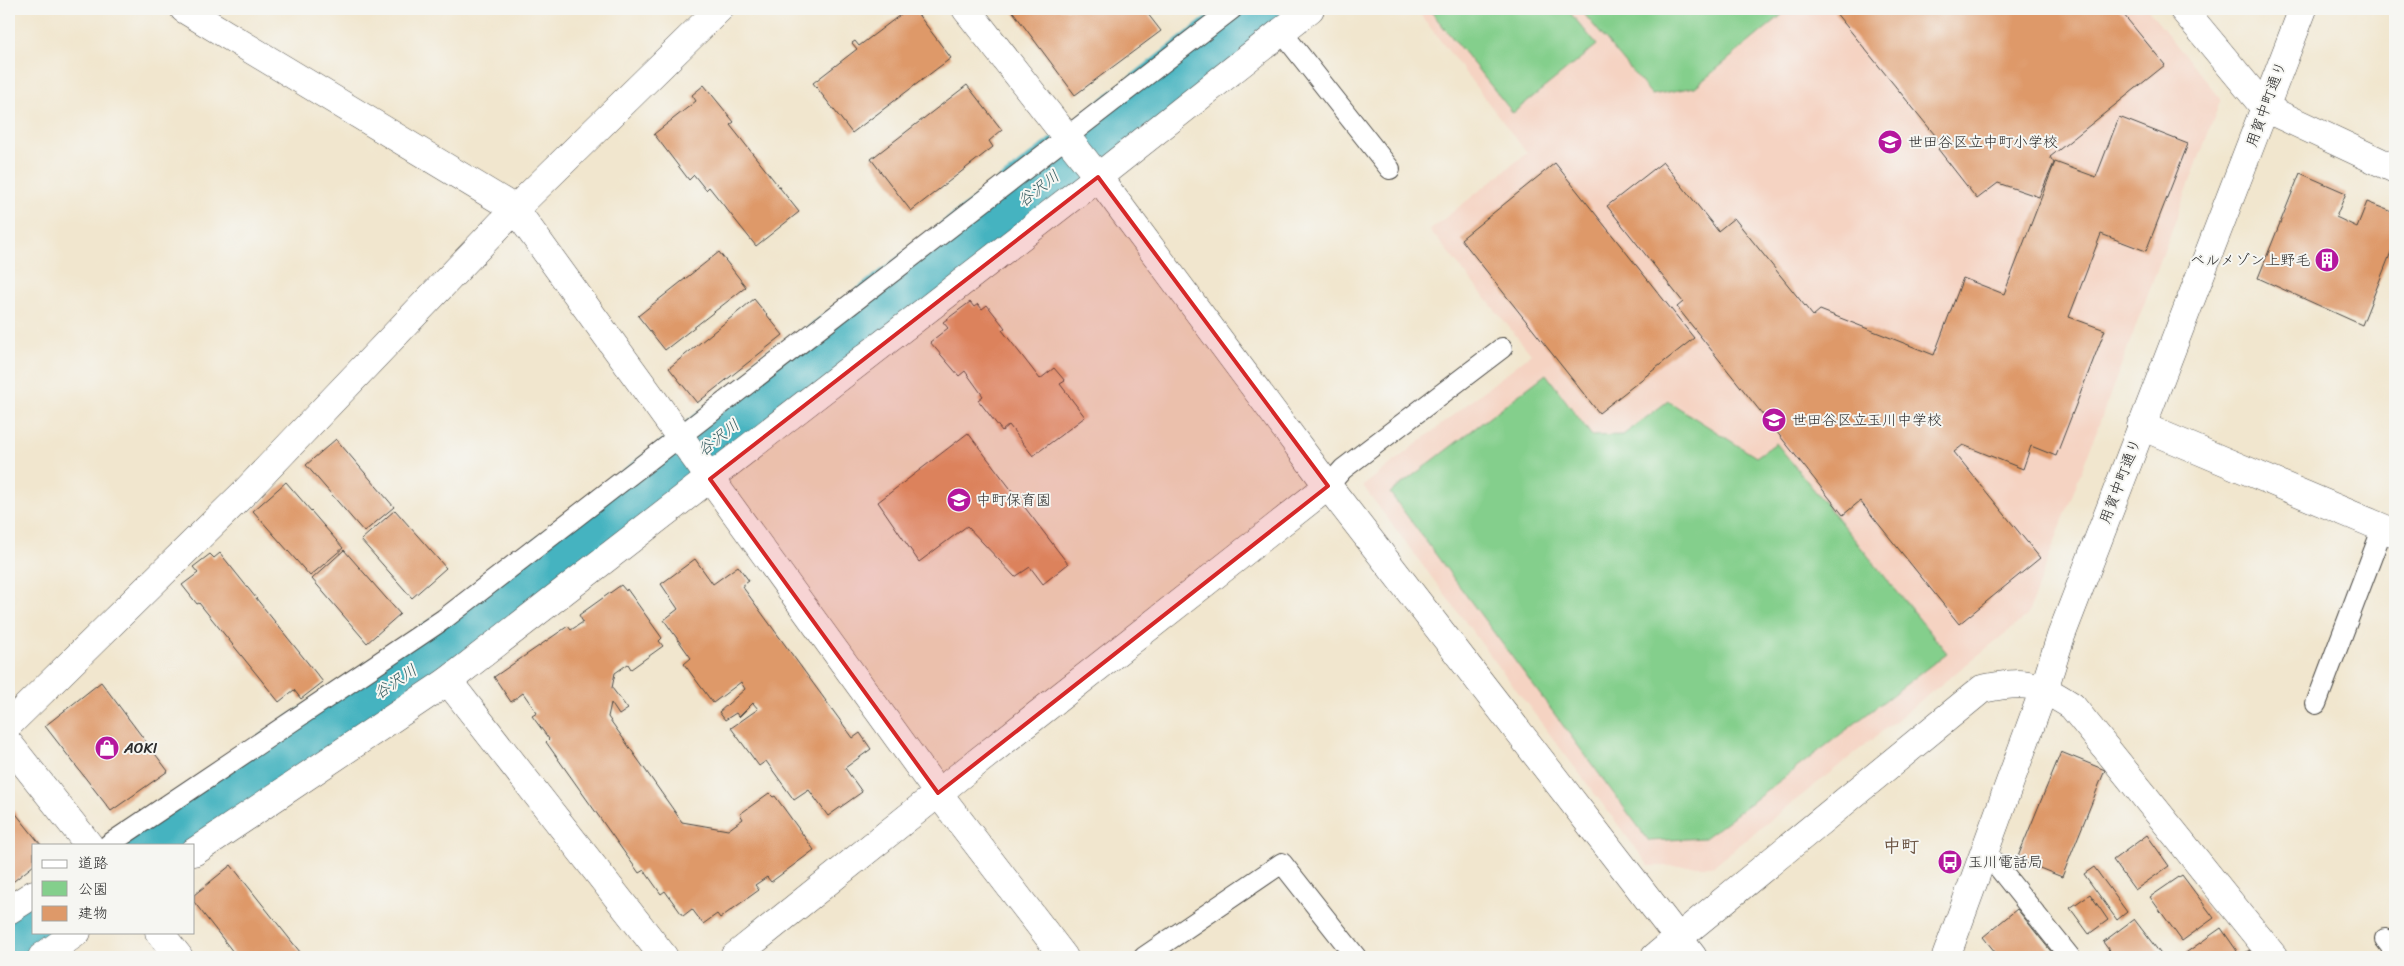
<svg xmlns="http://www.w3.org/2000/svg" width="2404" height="966" viewBox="0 0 2404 966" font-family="Sriracha,'Klee One',sans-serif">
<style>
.built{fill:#f5d3c2}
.green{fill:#84cf8c;stroke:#587d5c}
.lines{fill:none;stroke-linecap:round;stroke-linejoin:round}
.river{stroke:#45b3c0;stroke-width:64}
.building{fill:#de9969}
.lane-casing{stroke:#494743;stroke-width:22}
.street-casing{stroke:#494743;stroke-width:29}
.secondary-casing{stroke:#494743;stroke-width:29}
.lane{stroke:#fff;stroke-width:20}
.street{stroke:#fff;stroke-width:28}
.secondary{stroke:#fff;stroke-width:28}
.marked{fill:#d62828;fill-opacity:0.2;stroke:#d62828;stroke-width:4;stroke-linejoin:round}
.labels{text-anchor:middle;stroke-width:4;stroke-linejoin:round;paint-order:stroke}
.street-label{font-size:15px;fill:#2b2b2b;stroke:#f6f6f2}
.poi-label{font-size:15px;fill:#2b2b2b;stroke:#f6f6f2;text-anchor:start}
.water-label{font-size:16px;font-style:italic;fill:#345b5f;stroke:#f6f6f2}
.quarter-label{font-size:18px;font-weight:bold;fill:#6a5241;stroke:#f6f6f2}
</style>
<rect width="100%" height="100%" fill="#f6f6f2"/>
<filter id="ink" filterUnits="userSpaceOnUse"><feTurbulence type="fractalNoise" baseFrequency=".02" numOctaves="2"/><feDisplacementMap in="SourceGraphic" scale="10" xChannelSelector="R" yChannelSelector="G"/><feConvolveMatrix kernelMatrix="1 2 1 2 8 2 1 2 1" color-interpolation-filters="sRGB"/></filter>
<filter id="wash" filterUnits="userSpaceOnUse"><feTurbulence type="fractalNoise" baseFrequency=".0096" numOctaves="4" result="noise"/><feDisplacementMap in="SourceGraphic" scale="20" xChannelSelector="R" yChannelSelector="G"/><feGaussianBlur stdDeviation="1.12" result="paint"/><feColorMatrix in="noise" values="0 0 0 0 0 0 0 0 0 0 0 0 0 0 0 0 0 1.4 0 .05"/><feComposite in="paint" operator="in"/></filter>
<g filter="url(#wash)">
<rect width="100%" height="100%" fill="#f1e6ce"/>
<!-- built -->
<path class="built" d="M1416,9H2147L2221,99L2027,616L1713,866H1649L1363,486L1531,354L1430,230L1527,153Z"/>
<!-- green -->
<g class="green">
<path d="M1429,9H1567L1597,45L1513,113Z"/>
<path d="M1580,9H1789L1695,87L1652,95Z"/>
<path d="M1546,374L1592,436L1623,435L1668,401L1756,457L1776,443L1947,653L1705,838L1649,841L1390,493Z"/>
</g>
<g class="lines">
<!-- river -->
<g class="river">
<path d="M154,845L455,641L1268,9"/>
<path d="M9,942L34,925"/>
</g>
</g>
<g id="blocks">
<!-- building -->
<g class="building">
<path d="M908,9H914L951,58L852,133L813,83L857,49L852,43L855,41L859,46Z"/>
<path d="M1011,9H1144L1161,31L1075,95Z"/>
<path d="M1839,9H2119L2165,65L2050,157L2054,163L2039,197L1998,183L1977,199L1938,149L1943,145L1835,12Z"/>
<path d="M704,85L734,122L730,125L799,212L756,246L709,187L706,190L694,175L689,180L654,134L696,101L692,95Z"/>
<path d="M967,85L1002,130L989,141L993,147L911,211L871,159Z"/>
<path d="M2119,117L2188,144L2146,251L2101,234L2069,317L2105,330L2056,456L2031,446L2023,469L1963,445L1954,452L2040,558L1959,624L1860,501L1843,515L1677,307L1683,302L1607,206L1663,162L1718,231L1734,218L1813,316L1820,310L1934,355L1963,278L2004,294L2055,162L2096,177Z"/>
<path d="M1555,163L1694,338L1599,413L1461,239Z"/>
<path d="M2300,173L2346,193L2336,217L2357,227L2367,202L2395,213V242L2362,325L2258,278Z"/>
<path d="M719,252L746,287L665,350L638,316Z"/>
<path d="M754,299L783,335L697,403L669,368Z"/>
<path d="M970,302L974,307L978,304L982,309L987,305L1005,328L1002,330L1040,379L1054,368L1065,381L1060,384L1085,417L1033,456L1009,425L1002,431L978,400L983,396L965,371L959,376L930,342L948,328L943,322Z"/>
<path d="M968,433L1068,564L1043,584L1030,567L1015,577L967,526L919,562L878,502Z"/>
<path d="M336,439L394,507L364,532L306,465Z"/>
<path d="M286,482L343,548L310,576L253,511Z"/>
<path d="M395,510L446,568L412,598L361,540Z"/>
<path d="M344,550L400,614L367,643L312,579Z"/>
<path d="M220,553L323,682L301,699L294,690L279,702L199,603L197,604L182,585L198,573L193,567L210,554L214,558Z"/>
<path d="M695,559L713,584L738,566L749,581L742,586L853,738L860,733L871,749L845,768L862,792L828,816L809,790L794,800L766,761L759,766L731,728L758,709L753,703L739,717L736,713L725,720L719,712L745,689L741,682L713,703L684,664L691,658L664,620L678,609L661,584Z"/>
<path d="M621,585L626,591L627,589L662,638L659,641L663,646L631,669L628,664L615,673L612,688L628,709L619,715L611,703L608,717L682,822L728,830L743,819L740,814L769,793L773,797L775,796L814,850L771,882L767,877L755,885L759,890L720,918L717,914L703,924L692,909L683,916L665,891L661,894L644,870L639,873L546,742L549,739L532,716L537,713L523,693L511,702L494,677L568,626L571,630L583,622L579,615Z"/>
<path d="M101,682L168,771L111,811L45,726Z"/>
<path d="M2061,752L2105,770L2062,877L2017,859Z"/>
<path d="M9,805L41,845H34V865L9,885Z"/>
<path d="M2147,835L2169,866L2135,890L2113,860Z"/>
<path d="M231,865L304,957H237L194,902V895Z"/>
<path d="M2094,867L2127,912L2117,920L2084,874Z"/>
<path d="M2182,875L2214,918L2182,941L2150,897Z"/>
<path d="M2090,894L2108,920L2089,934L2070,908Z"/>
<path d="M2017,909L2053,954L2049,957H1999L1983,937Z"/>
<path d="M2134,919L2163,957H2114L2103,942Z"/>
<path d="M2221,928L2237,951L2229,957H2180Z"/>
<path d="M2249,950L2255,957H2240Z"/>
</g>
</g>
</g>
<g filter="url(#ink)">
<use href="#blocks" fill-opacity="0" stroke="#494743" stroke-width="1"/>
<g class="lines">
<defs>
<g id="lane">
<path d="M1281,31L1390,169"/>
<path d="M1328,486L1343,469L1502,348"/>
<path d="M2316,704L2383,527"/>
<path d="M108,845L444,619L1232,9"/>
<path d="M1986,852L2070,957"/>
<path d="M2385,939L2395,952"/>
<path d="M1144,957L1282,863L1356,957"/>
</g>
<g id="street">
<path d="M184,9L515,209L938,793L1064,957"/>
<path d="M966,9L1098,177L1328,486L1693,957"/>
<path d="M2183,9L2265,108L2395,169"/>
<path d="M2141,426L2395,533"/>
<path d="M448,681L664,957"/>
<path d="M9,724L246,491L515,209L719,9"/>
<path d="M194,852L448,681L1098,177L1310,9"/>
<path d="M9,910L34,894"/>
<path d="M42,957L77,932"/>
<path d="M734,957L957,778L1328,486"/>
<path d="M1655,957L1982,689C2026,680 2034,682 2072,706L2274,957"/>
</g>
<g id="secondary">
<path d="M9,744L89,845"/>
<path d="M159,932L179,957"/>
<path d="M1946,957L2044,689L2061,636L2303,9"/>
</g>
</defs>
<!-- lane casing -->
<use href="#lane" class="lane-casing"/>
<!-- street casing -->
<use href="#street" class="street-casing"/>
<!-- secondary casing -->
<use href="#secondary" class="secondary-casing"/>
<!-- lane -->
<use href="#lane" class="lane"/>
<!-- street -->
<use href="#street" class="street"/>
<!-- secondary -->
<use href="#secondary" class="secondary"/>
</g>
</g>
<!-- marked area -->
<path class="marked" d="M1098,177L1328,486L938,793L710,479Z"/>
<!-- icons -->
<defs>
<symbol id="school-disc" viewBox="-11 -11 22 22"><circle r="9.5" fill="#b5179e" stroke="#f6f6f2"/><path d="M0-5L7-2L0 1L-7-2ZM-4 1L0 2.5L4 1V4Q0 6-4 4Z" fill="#fff"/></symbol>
<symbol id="building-disc" viewBox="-11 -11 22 22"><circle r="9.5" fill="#b5179e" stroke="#f6f6f2"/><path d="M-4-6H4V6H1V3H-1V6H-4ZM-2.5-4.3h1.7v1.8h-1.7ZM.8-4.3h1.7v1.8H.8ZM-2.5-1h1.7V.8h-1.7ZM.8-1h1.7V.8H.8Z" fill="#fff"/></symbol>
<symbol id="shop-disc" viewBox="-11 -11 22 22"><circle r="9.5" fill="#b5179e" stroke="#f6f6f2"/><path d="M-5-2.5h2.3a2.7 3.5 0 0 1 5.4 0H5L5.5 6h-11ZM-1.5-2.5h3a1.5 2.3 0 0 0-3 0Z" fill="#fff"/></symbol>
<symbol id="bus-disc" viewBox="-11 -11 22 22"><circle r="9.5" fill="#b5179e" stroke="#f6f6f2"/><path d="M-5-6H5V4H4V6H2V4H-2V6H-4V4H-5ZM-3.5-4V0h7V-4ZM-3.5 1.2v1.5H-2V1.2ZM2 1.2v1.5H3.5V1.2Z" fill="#fff"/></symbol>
</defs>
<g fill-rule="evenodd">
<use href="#school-disc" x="1876" y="128" width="28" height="28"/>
<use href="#building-disc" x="2313" y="246" width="28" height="28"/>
<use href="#school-disc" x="1760" y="406" width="28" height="28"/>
<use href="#school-disc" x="945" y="486" width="28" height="28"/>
<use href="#shop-disc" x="93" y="734" width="28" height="28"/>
<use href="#bus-disc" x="1936" y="848" width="28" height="28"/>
</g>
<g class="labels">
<!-- street labels -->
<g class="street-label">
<text transform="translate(2266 104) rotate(-70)" y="5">用賀中町通り</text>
<text transform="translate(2120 481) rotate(-69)" y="5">用賀中町通り</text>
</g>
<!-- poi labels -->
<g class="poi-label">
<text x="1908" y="147">世田谷区立中町小学校</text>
<text x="2310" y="265" text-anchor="end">ベルメゾン上野毛</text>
<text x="1792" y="425">世田谷区立玉川中学校</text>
<text x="976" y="505">中町保育園</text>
<text x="124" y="753">AOKI</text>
<text x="1968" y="867">玉川電話局</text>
</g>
<!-- water labels -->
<g class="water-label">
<text transform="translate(1038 188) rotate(-38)" y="6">谷沢川</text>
<text transform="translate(718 437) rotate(-38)" y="6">谷沢川</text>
<text transform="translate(395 681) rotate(-34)" y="6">谷沢川</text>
</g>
<!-- quarter labels -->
<g class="quarter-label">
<text x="1901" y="852">中町</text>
</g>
</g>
<!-- margin -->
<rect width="2404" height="966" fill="none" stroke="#f6f6f2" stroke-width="30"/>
<!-- legend -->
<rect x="32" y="844" width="162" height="90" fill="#f6f6f2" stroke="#a5a5a2"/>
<rect x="42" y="860" width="25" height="8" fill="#ffffff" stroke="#a5a5a2"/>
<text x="78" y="868" font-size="15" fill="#2b2b2b">道路</text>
<rect x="42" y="881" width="25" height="15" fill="#84cf8c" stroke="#a5a5a2"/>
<text x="78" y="894" font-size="15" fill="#2b2b2b">公園</text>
<rect x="42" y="906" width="25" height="15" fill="#de9969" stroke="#a5a5a2"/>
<text x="78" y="918" font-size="15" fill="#2b2b2b">建物</text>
</svg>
